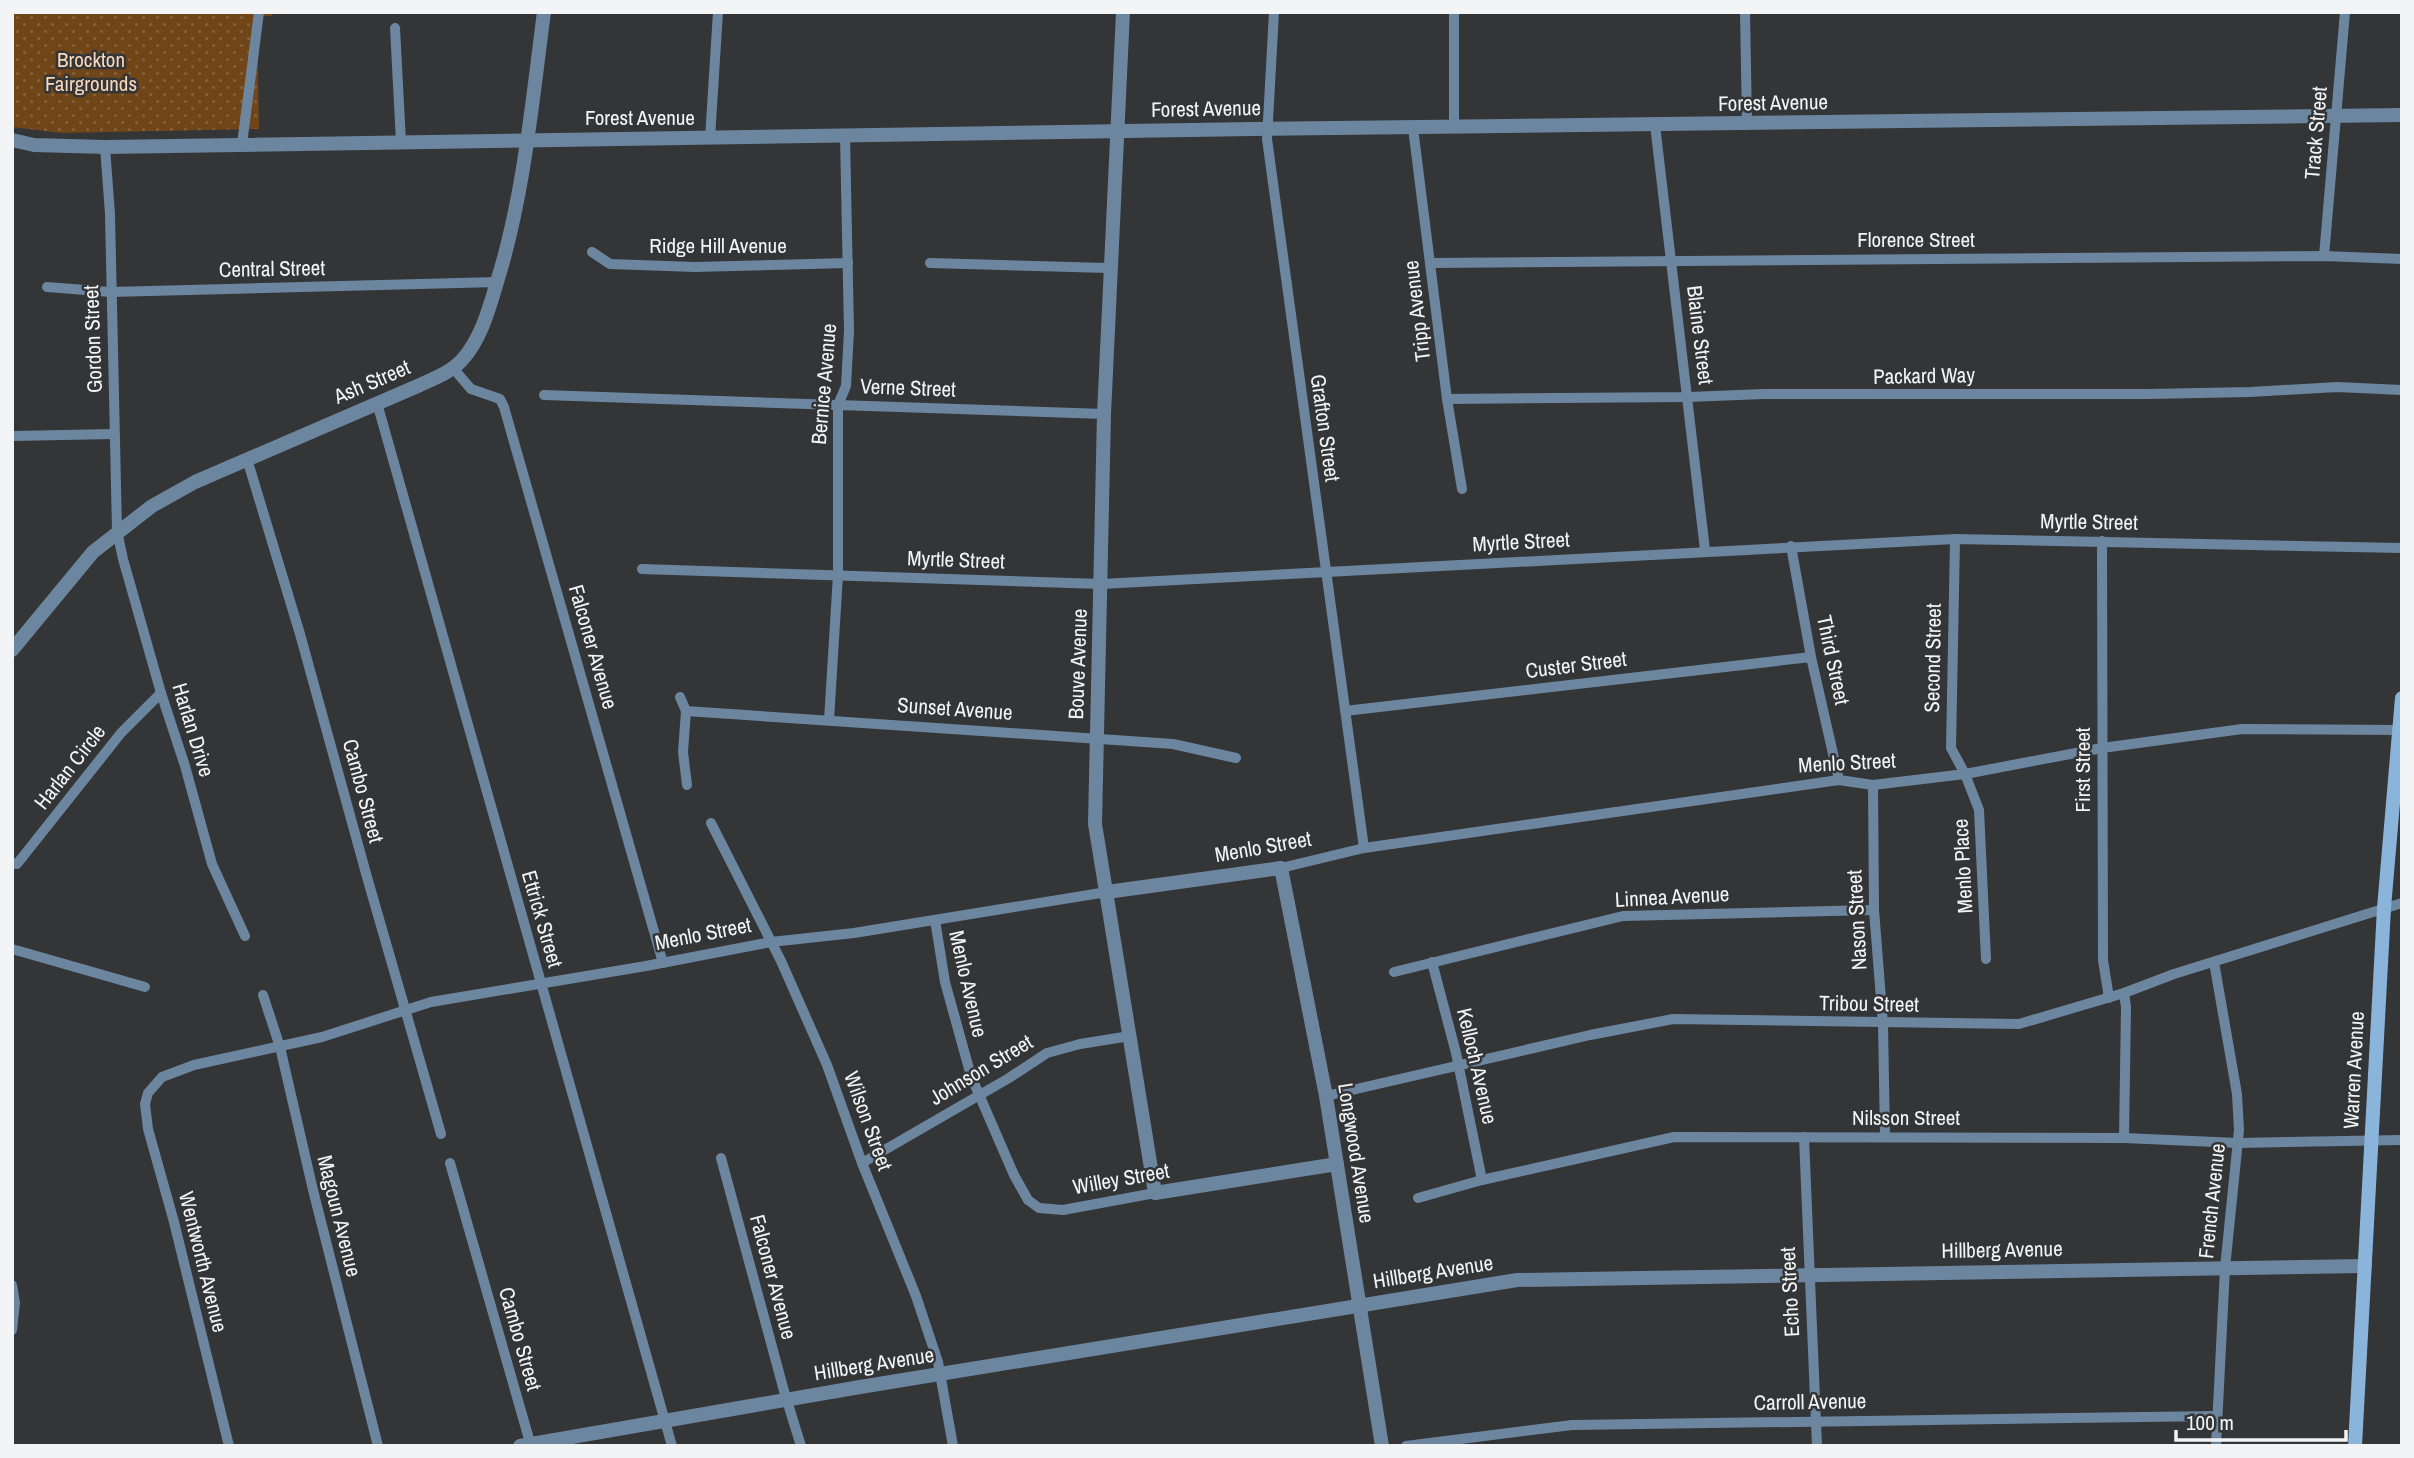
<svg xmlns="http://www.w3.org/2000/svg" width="2414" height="1458" viewBox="0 0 2414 1458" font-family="'Archivo Narrow',sans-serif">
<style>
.grass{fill:url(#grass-dots)}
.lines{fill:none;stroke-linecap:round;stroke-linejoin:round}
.minor{stroke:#6d869f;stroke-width:10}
.tertiary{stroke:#6d869f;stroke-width:14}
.secondary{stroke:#8bb4db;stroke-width:14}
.labels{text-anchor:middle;stroke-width:5;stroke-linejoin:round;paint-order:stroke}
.park-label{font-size:21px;fill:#f9d7ba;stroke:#333537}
.street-label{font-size:21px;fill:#f2f4f5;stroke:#333537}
</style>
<defs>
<pattern id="grass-dots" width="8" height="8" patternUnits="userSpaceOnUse" patternTransform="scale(1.75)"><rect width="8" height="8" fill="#704518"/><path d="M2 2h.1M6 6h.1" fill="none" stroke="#85603a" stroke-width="1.8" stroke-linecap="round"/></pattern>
</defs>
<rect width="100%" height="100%" fill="#333537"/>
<!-- grass -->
<path class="grass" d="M12,12H273L272,16H257L259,129L61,133L12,127Z"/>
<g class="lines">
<!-- minor -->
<g class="minor">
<path d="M1274,12L1267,139L1364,848"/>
<path d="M1454,12V127"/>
<path d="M1745,12L1747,124"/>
<path d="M395,28L401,142"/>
<path d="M1655,125L1705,550"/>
<path d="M1413,128L1447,399L1462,489"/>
<path d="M710,138L718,12"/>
<path d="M242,144L259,12"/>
<path d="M105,147L110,214L117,531L123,559L161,693L185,766L212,864L245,936"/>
<path d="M592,252L610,264L695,267L848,263"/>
<path d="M2324,256L2345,12"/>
<path d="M930,263L1109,268"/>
<path d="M1431,263L2324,256L2402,259"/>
<path d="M47,287L111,292L497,282"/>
<path d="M453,368L471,389L500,399L504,407L663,963"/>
<path d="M544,395L1104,414"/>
<path d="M1447,399L1688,397L1764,394H2148L2250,392L2337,387L2402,390"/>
<path d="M377,403L672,1446"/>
<path d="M12,436L114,434"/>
<path d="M247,459L300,634L367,877L441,1134"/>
<path d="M1955,539L1951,748L1965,774L1979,810L1986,959"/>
<path d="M2102,541L2103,960L2109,998"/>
<path d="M1791,546L1811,657L1839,780"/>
<path d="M642,569L1101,584L1955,539L2402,548"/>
<path d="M680,697L686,711L1173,744L1236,758"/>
<path d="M686,711L683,752L687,785"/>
<path d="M1345,711L1811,657"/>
<path d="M829,720L838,575V405L846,386L849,331L845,136"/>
<path d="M1873,785L1874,910L1883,1024L1885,1137"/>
<path d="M711,823L781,961L827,1065L862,1163L916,1296L938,1362L953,1446"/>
<path d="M12,863L17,864L121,733L161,693"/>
<path d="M1281,868L1364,848L1839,780L1873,785L1965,774L2102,748L2242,729L2399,730"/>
<path d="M935,920L945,982L971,1076L1014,1175L1028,1200L1039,1208L1063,1210L1155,1193"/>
<path d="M12,949L145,987"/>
<path d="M1432,962L1456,1053L1482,1180"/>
<path d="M2214,962L2237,1094L2239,1130L2225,1268L2216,1446"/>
<path d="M1394,972L1623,916L1874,910"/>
<path d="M263,995L280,1047L313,1190L378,1446"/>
<path d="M1326,1096L1590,1035L1673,1019L2019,1024L2124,993L2174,974L2402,903"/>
<path d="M1804,1137L1817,1446"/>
<path d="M2124,1138L2126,1007L2124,993"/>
<path d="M721,1158L784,1391L801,1446"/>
<path d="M450,1163L531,1446"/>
<path d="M862,1163L1009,1078L1047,1053L1080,1044L1130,1036"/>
<path d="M1418,1198L1482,1180L1674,1137L2124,1138L2238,1143L2402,1140"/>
<path d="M12,1285L15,1303L12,1330"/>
<path d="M229,1446L174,1222L148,1129L145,1104L148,1093L162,1077L194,1065L322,1037L431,1002L646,966L771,942L854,933L1107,892"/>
<path d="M1406,1446L1572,1425L2217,1416"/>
</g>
<!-- tertiary -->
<g class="tertiary">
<path d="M1123,12L1104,414L1095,824L1155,1193L1337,1164"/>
<path d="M12,140L34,145L105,147L1253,129L2402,115"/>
<path d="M12,650L93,552L152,506L195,482L420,385C435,378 451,372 462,360C481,339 489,309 497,282C524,195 532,103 544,12"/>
<path d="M1107,892L1281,868L1326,1096L1382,1446"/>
<path d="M520,1446L860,1387L1517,1280L2365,1266"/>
</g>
<!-- secondary -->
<path class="secondary" d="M2355,1446L2384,908L2402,698"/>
</g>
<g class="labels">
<!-- park labels -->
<g class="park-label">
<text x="91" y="67">Brockton<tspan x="91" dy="24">Fairgrounds</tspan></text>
</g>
<!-- street labels -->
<g class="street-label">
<text transform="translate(1773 103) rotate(-1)" y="7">Forest Avenue</text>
<text transform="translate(1206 109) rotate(-1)" y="7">Forest Avenue</text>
<text x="640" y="125">Forest Avenue</text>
<text transform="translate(2316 133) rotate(-85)" y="7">Track Street</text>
<text x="1916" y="247">Florence Street</text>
<text x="718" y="253">Ridge Hill Avenue</text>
<text transform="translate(272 269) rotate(-1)" y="7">Central Street</text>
<text transform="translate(1417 311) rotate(-97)" y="7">Tripp Avenue</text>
<text transform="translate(1700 335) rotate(83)" y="7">Blaine Street</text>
<text transform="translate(93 339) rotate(-92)" y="7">Gordon Street</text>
<text transform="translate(1924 376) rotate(-1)" y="7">Packard Way</text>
<text transform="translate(372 382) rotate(-23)" y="7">Ash Street</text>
<text transform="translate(824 384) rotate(-85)" y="7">Bernice Avenue</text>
<text transform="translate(908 388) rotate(2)" y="7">Verne Street</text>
<text transform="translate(1325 428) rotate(82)" y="7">Grafton Street</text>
<text transform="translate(2089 522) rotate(1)" y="7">Myrtle Street</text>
<text transform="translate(1521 542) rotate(-3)" y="7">Myrtle Street</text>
<text transform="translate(956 560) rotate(2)" y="7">Myrtle Street</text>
<text transform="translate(593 647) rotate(74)" y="7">Falconer Avenue</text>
<text transform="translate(1933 658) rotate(-89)" y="7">Second Street</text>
<text transform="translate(1833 660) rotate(78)" y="7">Third Street</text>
<text transform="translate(1078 664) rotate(-88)" y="7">Bouve Avenue</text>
<text transform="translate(1576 665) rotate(-7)" y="7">Custer Street</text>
<text transform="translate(955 709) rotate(4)" y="7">Sunset Avenue</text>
<text transform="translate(193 730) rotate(73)" y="7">Harlan Drive</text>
<text transform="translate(1847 763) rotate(-3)" y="7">Menlo Street</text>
<text transform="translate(70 767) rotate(-52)" y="7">Harlan Circle</text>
<text transform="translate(2083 770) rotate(-90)" y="7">First Street</text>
<text transform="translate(363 791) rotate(75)" y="7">Cambo Street</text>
<text transform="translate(1263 847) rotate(-10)" y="7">Menlo Street</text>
<text transform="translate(1963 866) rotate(-93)" y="7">Menlo Place</text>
<text transform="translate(1672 897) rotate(-3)" y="7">Linnea Avenue</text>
<text transform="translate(542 919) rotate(74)" y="7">Ettrick Street</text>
<text transform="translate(1857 920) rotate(-93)" y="7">Nason Street</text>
<text transform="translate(703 934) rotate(-11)" y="7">Menlo Street</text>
<text transform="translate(968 984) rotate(77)" y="7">Menlo Avenue</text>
<text transform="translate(1869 1004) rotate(1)" y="7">Tribou Street</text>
<text transform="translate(1477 1066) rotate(77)" y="7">Kelloch Avenue</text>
<text transform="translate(981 1070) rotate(-31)" y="7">Johnson Street</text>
<text transform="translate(2354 1070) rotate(-87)" y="7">Warren Avenue</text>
<text x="1906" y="1125">Nilsson Street</text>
<text transform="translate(868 1121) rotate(70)" y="7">Wilson Street</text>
<text transform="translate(1356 1153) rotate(81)" y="7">Longwood Avenue</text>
<text transform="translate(1121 1179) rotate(-10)" y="7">Willey Street</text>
<text transform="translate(2212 1201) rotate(-84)" y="7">French Avenue</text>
<text transform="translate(339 1216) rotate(76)" y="7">Magoun Avenue</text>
<text transform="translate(2002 1250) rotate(-1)" y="7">Hillberg Avenue</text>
<text transform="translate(203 1262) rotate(76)" y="7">Wentworth Avenue</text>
<text transform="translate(1433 1272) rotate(-9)" y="7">Hillberg Avenue</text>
<text transform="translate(773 1277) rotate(75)" y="7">Falconer Avenue</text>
<text transform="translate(1790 1292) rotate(-93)" y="7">Echo Street</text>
<text transform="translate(520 1339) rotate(74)" y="7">Cambo Street</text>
<text transform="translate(874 1364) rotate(-9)" y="7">Hillberg Avenue</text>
<text transform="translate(1810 1402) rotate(-1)" y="7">Carroll Avenue</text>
</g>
</g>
<!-- border -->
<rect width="2414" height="1458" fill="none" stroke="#f2f4f5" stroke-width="28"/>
<!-- scale -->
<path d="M2176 1430v10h170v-10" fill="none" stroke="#f2f4f5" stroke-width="3.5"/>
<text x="2186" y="1430" font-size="21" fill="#f2f4f5" stroke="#333537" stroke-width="5" paint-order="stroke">100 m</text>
</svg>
